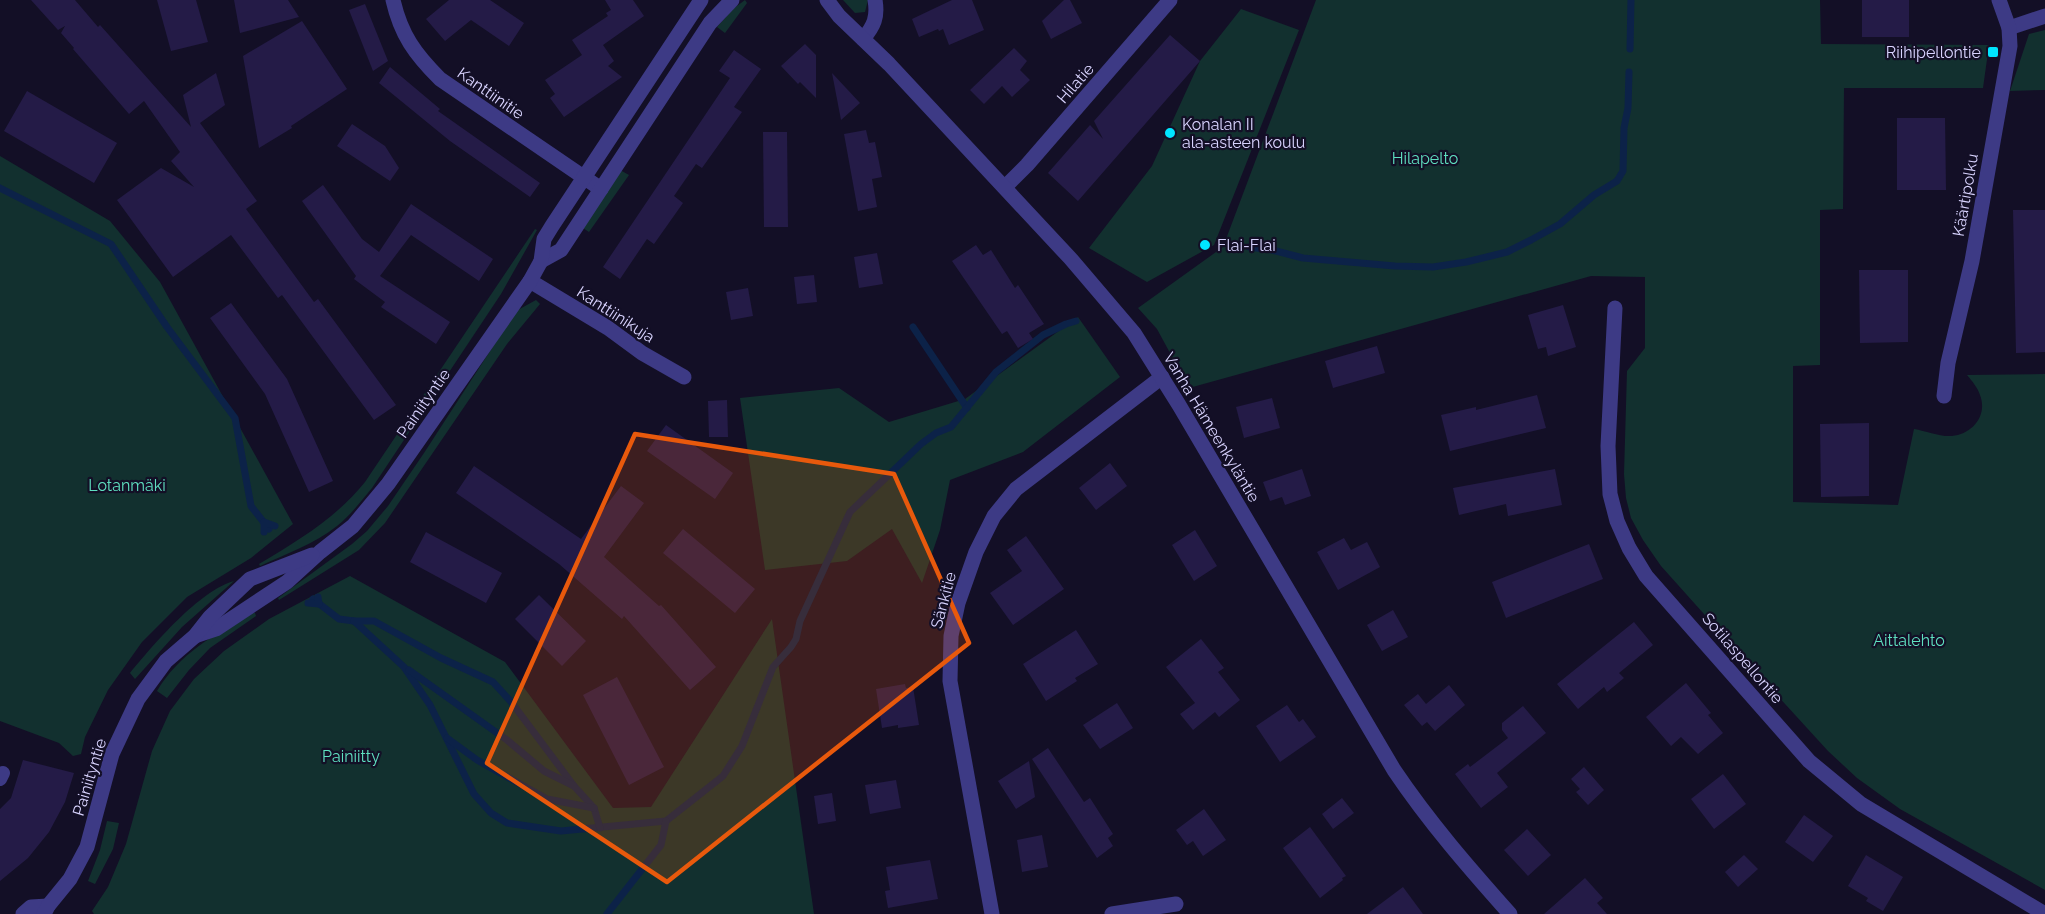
<svg xmlns="http://www.w3.org/2000/svg" width="2045" height="914" viewBox="0 0 2045 914" font-family="Raleway,sans-serif">
<style>
.green{fill:#12302f}
.lines{fill:none;stroke-linecap:round;stroke-linejoin:round}
.stream{stroke:#0c2248;stroke-width:7}
.building{fill:#241b47}
.service{stroke:#3d3a85;stroke-width:14}
.minor{stroke:#3d3a85;stroke-width:15}
.tertiary{stroke:#3d3a85;stroke-width:15}
.marked{fill:#e8590c;fill-opacity:0.2;stroke:#e8590c;stroke-width:4.5;stroke-linejoin:round}
.poi-dot{fill:#00e5ff;stroke:#130f26;stroke-width:2}
.labels{text-anchor:middle;stroke-width:4.5;stroke-linejoin:round;paint-order:stroke}
.poi-label{font-size:16px;fill:#d9d4ff;stroke:#130f26;text-anchor:start}
.street-label{font-size:16px;fill:#d9d4ff;stroke:#130f26}
.park-label{font-size:16px;fill:#5fe0c0;stroke:#130f26}
</style>
<rect width="100%" height="100%" fill="#130f26"/>
<!-- green -->
<g class="green">
<path d="M745,0L747,3L725,33L717,27L733,9Z"/>
<path d="M843,0H868L865,12L855,13Z"/>
<path d="M1316,0H1820L1821,44L1989,45L1983,88H1844L1843,209L1820,210V365L1793,366V502L1898,505L1914,429C1926,431 1940,437 1952,436C1972,434 1988,416 1980,395C1978,388 1972,381 1967,375L2045,374V890L1900,809L1857,778L1828,751L1755,671L1661,566L1643,540L1631,518L1626,498L1624,474L1627,371L1645,348V277L1591,276L1189,388L1157,329L1138,308L1223,247Z"/>
<path d="M1241,9L1299,30L1214,245L1147,282L1089,248L1152,166L1200,61Z"/>
<path d="M2045,30V90L2010,91L2029,34Z"/>
<path d="M0,156L110,221L160,282L293,524L251,558L187,597L142,642L108,690L85,737L81,754L73,756L59,743L0,721Z"/>
<path d="M620,170L629,175L589,232L583,228Z"/>
<path d="M535,229L537,230L501,294L372,488C361,501 350,516 337,526C314,544 286,554 260,566L259,564C299,540 336,518 365,482Z"/>
<path d="M536,300L540,304L507,344L385,523L359,550L279,600L278,598L352,544L367,531L388,506L424,453L516,311Z"/>
<path d="M1078,317L1120,377L1023,452L950,480L940,530L922,583L892,529L847,561L765,570L740,398L839,388L889,422L965,399Z"/>
<path d="M350,576L505,662L613,808L651,807L772,619L814,914H94L92,911L108,887L126,844L152,751L170,711L194,679L224,651L269,619Z"/>
<path d="M234,581L182,627L135,679L130,673C153,645 200,590 234,581Z"/>
<path d="M252,613H255L256,616L210,648L189,670L167,698L157,691C179,654 215,634 252,613Z"/>
<path d="M107,821L119,823L113,849L95,884L88,881L100,850Z"/>
</g>
<g class="lines">
<!-- stream -->
<g class="stream">
<path d="M1630,49L1631,0"/>
<path d="M0,188L111,244L167,327L235,418L251,506L269,529"/>
<path d="M1249,247L1272,250L1303,258L1395,266L1433,267L1466,262L1507,252L1531,240L1560,224L1594,195L1617,181L1623,171L1624,128L1628,108L1629,72"/>
<path d="M913,327L967,408"/>
<path d="M264,532V522L275,526"/>
<path d="M313,599L339,619L354,621L404,667L430,705L474,794L491,813L507,823L561,831L666,821L723,776L742,746L773,667L791,647L796,639L800,621L850,512L921,444L936,433L951,427L996,372L1043,335L1066,324L1076,321"/>
<path d="M308,603L319,604L318,597"/>
<path d="M354,621H374L441,658L493,682L512,703L574,786"/>
<path d="M409,670L507,740L544,771L574,786L594,808L600,828"/>
<path d="M447,738L477,760L547,799L594,808"/>
<path d="M607,914L661,845L666,821"/>
</g>
</g>
<!-- building -->
<g class="building">
<path d="M31,0H75L98,27L100,25L191,127L183,95L216,73L225,105L200,123L257,201L246,209L314,302L318,299L396,405L374,420L282,295L278,298L231,235L173,277L117,200L161,168L194,187L171,161L180,152L144,101L129,114L73,49L74,48L61,33L65,26L58,30Z"/>
<path d="M157,0H196L208,42L171,51Z"/>
<path d="M234,0H288L299,17L240,33Z"/>
<path d="M449,0H490L524,23L509,46L471,20L445,41L426,19Z"/>
<path d="M605,0H633L644,16L603,45L614,61L608,66L622,77L564,117L550,98L555,94L545,80L582,55L572,40L608,16L606,13L611,10Z"/>
<path d="M952,0H972L984,30L949,45L943,29L939,31L938,29L919,37L912,19Z"/>
<path d="M1064,0H1070L1082,23L1051,39L1042,21Z"/>
<rect x="1862" y="0" width="47" height="37"/>
<path d="M365,4L388,61L373,71L349,10Z"/>
<path d="M302,21L347,89L291,126L292,128L259,148L243,56Z"/>
<path d="M1170,35L1200,61L1078,201L1048,173L1090,125L1103,139L1094,121Z"/>
<path d="M805,44L816,55V98L800,82L798,84L781,66Z"/>
<path d="M1014,48L1027,61L1020,70L1030,80L1012,97L1002,86L984,104L970,90Z"/>
<path d="M734,50L761,69L734,107L742,112L702,168L696,164L674,196L683,203L654,244L647,239L620,279L603,267L730,78L719,71Z"/>
<path d="M390,67L440,109L438,111L540,183L530,197L450,141L379,83Z"/>
<path d="M832,73L860,103L841,120Z"/>
<path d="M27,91L117,143L94,183L4,131Z"/>
<path d="M1897,118H1945L1946,190H1897Z"/>
<path d="M352,124L385,146L399,168L390,181L337,146Z"/>
<path d="M866,130L869,143L875,142L882,177L872,179L877,207L858,211L844,134Z"/>
<path d="M763,132H787L788,227H764Z"/>
<path d="M323,185L362,239L379,252L411,204L493,259L479,281L411,235L380,276L450,322L436,344L381,307L385,302L354,279L356,276L302,201Z"/>
<path d="M2013,210H2045V352L2016,353Z"/>
<path d="M976,245L983,255L991,250L1015,288L1018,285L1044,324L1029,333L1033,339L1018,348L1007,331L1002,334L952,261Z"/>
<path d="M877,253L883,284L859,288L854,257Z"/>
<path d="M1859,270H1908V342L1860,343Z"/>
<path d="M814,275L817,302L797,304L794,277Z"/>
<path d="M748,288L753,316L731,320L726,292Z"/>
<path d="M231,303L287,379L333,481L309,492L265,394L210,318Z"/>
<path d="M1563,305L1576,347L1548,356L1546,347L1538,349L1528,315Z"/>
<path d="M1377,346L1385,373L1333,388L1325,361Z"/>
<path d="M1537,395L1546,428L1450,451L1441,415L1476,407V410Z"/>
<path d="M1272,398L1280,428L1244,438L1236,407Z"/>
<path d="M727,400L728,437H709L708,401Z"/>
<path d="M1869,423V496L1821,497L1820,424Z"/>
<path d="M666,425L733,473L715,499L647,451Z"/>
<path d="M1110,463L1127,486L1096,510L1079,488Z"/>
<path d="M474,466L581,539L621,486L644,503L604,557L659,606L661,605L716,667L690,690L624,616L622,619L559,564L456,493Z"/>
<path d="M1302,469L1311,496L1285,505L1282,497L1270,501L1263,482Z"/>
<path d="M1555,469L1562,505L1508,516L1506,504L1459,515L1453,488Z"/>
<path d="M683,529L755,589L735,613L663,553Z"/>
<path d="M1195,530L1217,566L1194,581L1172,545Z"/>
<path d="M426,532L502,573L486,603L410,562Z"/>
<path d="M1026,536L1064,589L1013,625L990,593L1022,571L1007,550Z"/>
<path d="M1344,538L1351,550L1367,542L1380,567L1338,590L1317,552Z"/>
<path d="M1589,544L1603,579L1506,618L1492,582Z"/>
<path d="M539,595L586,641L562,666L515,619Z"/>
<path d="M1393,610L1408,637L1382,651L1367,625Z"/>
<path d="M1634,622L1653,645L1619,673L1624,678L1607,692L1604,687L1578,709L1557,684Z"/>
<path d="M1076,630L1098,664L1075,678L1077,681L1046,701L1023,664Z"/>
<path d="M1201,639L1224,668L1218,672L1240,700L1219,717L1215,712L1193,730L1180,714L1195,703L1166,667Z"/>
<path d="M617,677L664,767L629,785L583,695Z"/>
<path d="M1686,683L1711,713L1708,715L1723,733L1698,754L1681,737L1671,746L1646,717Z"/>
<path d="M905,684L906,688L913,687L919,725L898,728V725L882,728L876,689Z"/>
<path d="M1449,685L1465,705L1435,731L1427,722L1422,726L1404,705L1418,694L1426,704Z"/>
<path d="M1117,703L1133,728L1100,749L1083,725Z"/>
<path d="M1287,705L1299,722L1303,719L1316,737L1280,762L1256,726Z"/>
<path d="M1523,706L1546,733L1497,773L1508,787L1481,808L1455,774L1468,764L1470,767L1508,738L1502,730V723Z"/>
<path d="M1048,748L1084,802L1090,798L1113,834L1108,838L1113,846L1097,858L1032,759Z"/>
<path d="M23,760L74,773L65,802L49,832L28,858L0,881V809L11,798Z"/>
<path d="M1029,761L1035,797L1016,809L998,781Z"/>
<path d="M1584,767L1604,790L1588,805L1576,792L1580,789L1571,779Z"/>
<path d="M1723,774L1746,804L1714,829L1691,799Z"/>
<path d="M896,780L901,808L870,814L865,785Z"/>
<path d="M832,793L836,821L818,824L814,796Z"/>
<path d="M1342,798L1354,813L1333,829L1322,814Z"/>
<path d="M1204,809L1226,840L1203,856L1193,841L1187,845L1176,830Z"/>
<path d="M1804,815L1833,836L1813,862L1785,842Z"/>
<path d="M1310,827L1346,876L1342,878L1343,880L1320,898L1283,848Z"/>
<path d="M1527,829L1551,855L1528,876L1504,850Z"/>
<path d="M1042,835L1048,867L1022,872L1017,840Z"/>
<path d="M1744,855L1758,869L1738,887L1725,872Z"/>
<path d="M1866,855L1903,877L1883,911L1866,901L1868,898L1848,886Z"/>
<path d="M930,860L938,899L888,908L885,891L890,890L886,867Z"/>
<path d="M1585,878L1603,898L1597,903L1607,914H1544Z"/>
<path d="M1403,887L1423,914H1367Z"/>
</g>
<g class="lines">
<!-- service -->
<path class="service" d="M0,779L3,773"/>
<!-- minor -->
<g class="minor">
<path d="M393,0C401,35 415,54 440,79L601,189"/>
<path d="M2009,28L2045,16"/>
<path d="M863,39C874,26 878,17 875,0"/>
<path d="M1005,187L1027,165L1170,0"/>
<path d="M530,281L608,328L642,353L684,377"/>
<path d="M1615,308L1608,446L1610,494L1617,521L1629,548L1646,576L1809,761L1861,804L2045,914"/>
<path d="M1944,396L1948,363L1972,261L2010,46L2009,28L1999,0"/>
<path d="M992,914L950,681L951,636L958,603L976,552L994,516L1016,489L1162,377"/>
<path d="M1112,914L1176,904"/>
</g>
<!-- tertiary -->
<g class="tertiary">
<path d="M827,0L839,16L889,64L1070,258L1134,333L1179,405L1394,770C1429,822 1469,868 1510,914"/>
<path d="M541,261L561,250L710,23L732,0"/>
<path d="M195,636L216,629L287,582L320,552L353,526L388,484L530,281L541,261L544,239L552,226L701,0"/>
<path d="M23,914L31,907L48,906"/>
<path d="M44,914L48,906L70,879L87,847L112,754L138,699L166,661L195,636L210,617L250,579L312,555"/>
</g>
</g>
<!-- marked area -->
<path class="marked" d="M635,434L894,474L969,643L667,882L487,763Z"/>
<!-- markers -->
<g class="poi-dot">
<rect x="1987" y="46" width="12" height="12" rx="3"/>
<circle cx="1170" cy="133" r="6"/>
<circle cx="1205" cy="245" r="6"/>
</g>
<g class="labels">
<!-- poi labels -->
<g class="poi-label">
<text x="1981" y="58" text-anchor="end">Riihipellontie</text>
<text x="1182" y="130">Konalan II<tspan x="1182" dy="18">ala-asteen koulu</tspan></text>
<text x="1217" y="251">Flai-Flai</text>
</g>
<!-- street labels -->
<g class="street-label">
<text transform="translate(1075 83) rotate(-49)" y="6">Hilatie</text>
<text transform="translate(491 93) rotate(35)" y="6">Kanttiinitie</text>
<text transform="translate(1965 195) rotate(-80)" y="6">Käärtipolku</text>
<text transform="translate(616 314) rotate(33)" y="6">Kanttiinikuja</text>
<text transform="translate(423 403) rotate(-55)" y="6">Painiityntie</text>
<text transform="translate(1212 427) rotate(59)" y="6">Vanha Hämeenkyläntie</text>
<text transform="translate(943 600) rotate(-75)" y="6">Sänkitie</text>
<text transform="translate(1743 658) rotate(49)" y="6">Sotilaspellontie</text>
<text transform="translate(89 777) rotate(-73)" y="6">Painiityntie</text>
</g>
<!-- park labels -->
<g class="park-label">
<text x="1425" y="164">Hilapelto</text>
<text x="127" y="491">Lotanmäki</text>
<text x="1909" y="646">Aittalehto</text>
<text x="351" y="762">Painiitty</text>
</g>
</g>
</svg>
